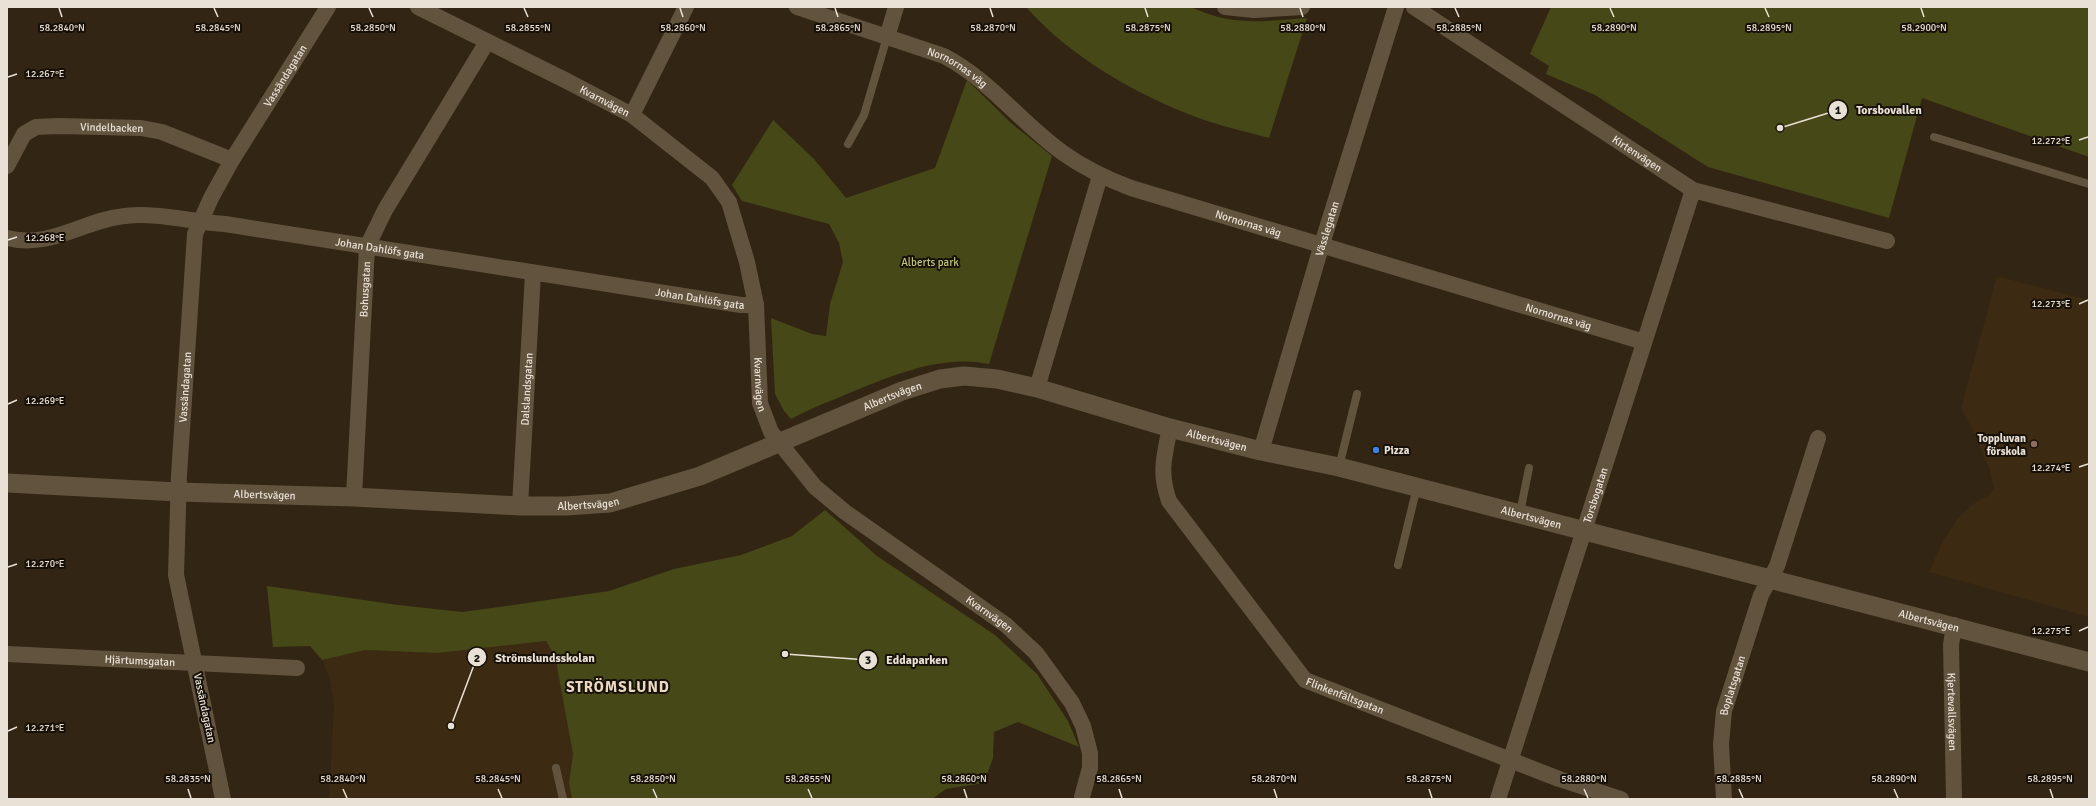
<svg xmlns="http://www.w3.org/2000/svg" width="2096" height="806" viewBox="0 0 2096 806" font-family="Signika,sans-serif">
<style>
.built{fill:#3c2b12}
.green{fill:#464817}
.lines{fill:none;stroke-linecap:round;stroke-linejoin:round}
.service{stroke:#62533f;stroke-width:8}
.minor{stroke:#62533f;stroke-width:16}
.tertiary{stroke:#62533f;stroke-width:19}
.ticks{fill:none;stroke:#eae1d6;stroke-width:1.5}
.education-dot{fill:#8d6e63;stroke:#161008;stroke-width:1.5}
.shop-dot{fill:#3f7fe0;stroke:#161008;stroke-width:1.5}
.labels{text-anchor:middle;stroke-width:4;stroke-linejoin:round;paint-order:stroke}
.street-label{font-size:11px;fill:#eae1d6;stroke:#161008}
.park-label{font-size:11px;fill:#c3c878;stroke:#161008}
.poi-label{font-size:11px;font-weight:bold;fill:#eae1d6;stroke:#161008;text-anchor:end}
.district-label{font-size:15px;font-weight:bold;letter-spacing:1px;fill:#ead8c1;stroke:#161008}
.ticks-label{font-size:10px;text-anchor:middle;fill:#eae1d6;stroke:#161008;stroke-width:4;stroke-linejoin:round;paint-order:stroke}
.leader{fill:none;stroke:#eae1d6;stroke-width:1.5}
.callout-dot{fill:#eae1d6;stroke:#161008;stroke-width:1.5}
.mark-label{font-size:12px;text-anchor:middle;font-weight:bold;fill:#111}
.callout-label{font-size:12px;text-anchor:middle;font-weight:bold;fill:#eae1d6;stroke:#161008;stroke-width:4;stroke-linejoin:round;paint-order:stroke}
</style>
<rect width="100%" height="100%" fill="#322513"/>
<!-- built -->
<g class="built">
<path d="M1997,276L2089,300V617L1929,572L1943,541L1958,518L1973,504L1989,495L1994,488L1989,468L1968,420L1961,408Z"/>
<path d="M546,641L555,656L573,754L569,783L572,799H329L334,705L330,679L322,660L365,650L437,653Z"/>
</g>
<!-- green -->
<g class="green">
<path d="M1026,7H1191C1234,27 1263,21 1307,18L1269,138C1245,131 1219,126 1196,117C1135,94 1069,56 1026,7Z"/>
<path d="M1551,7H2089V157L1922,98L1889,218L1708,167L1595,95L1546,74L1549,66L1530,54Z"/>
<path d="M967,80L1011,123L1052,156L989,364C941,354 891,376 847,394C828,402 809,409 791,419L784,411L775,394L771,318L812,334L826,336L830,304L843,262L839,243L829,224L742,201L732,185L773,120L814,159L846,198L935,168Z"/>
<path d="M825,510L877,556L995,635L1037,674L1068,721L1079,747L1018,722L994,732L993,758L984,783L946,789L932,799H572L569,783L573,754L555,656L546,641L437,653L365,650L322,660L310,646L273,647L267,586L398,605L462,612L520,604L609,591L674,569L741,555L792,536Z"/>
</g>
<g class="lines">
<!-- service -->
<g class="service">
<path d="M1934,137L2089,184"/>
<path d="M848,144L864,115L887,37"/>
<path d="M1339,467L1357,394"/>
<path d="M1520,513L1529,468"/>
<path d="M1398,565L1417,487"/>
<path d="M556,768L563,799"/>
</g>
<!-- minor -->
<g class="minor">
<path id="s1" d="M418,7L565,80L632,115L712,178L729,202L747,262L756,305L760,403L771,432L815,487L845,512L1006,625L1036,653L1072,703L1083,726L1090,753V768L1082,797"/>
<path id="s2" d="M797,7L944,56C990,80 1021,123 1063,153C1084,168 1107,179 1131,188L1644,342"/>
<path d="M1225,7L1254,10L1302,7"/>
<path id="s3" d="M1414,7L1693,190L1887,241"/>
<path d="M887,37L896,7"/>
<path d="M632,115L686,7"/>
<path id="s4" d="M7,166L24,134L36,127L59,126L141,128L162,132L232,160"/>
<path id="s5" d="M7,238C52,249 83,220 125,216C157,212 192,222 225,224L741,305H756"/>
<path d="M1037,388L1100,176"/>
<path id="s6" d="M1170,428C1164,457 1159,472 1169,501L1305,680L1559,779L1621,799"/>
<path id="s7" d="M1261,451L1322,244L1396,7"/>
<path id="s8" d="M354,497L367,247L385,210L487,42"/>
<path id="s9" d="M520,506L533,273"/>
<path id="s10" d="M1954,625L1951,645L1954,799"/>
<path id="s11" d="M7,654L297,668"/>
<path id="s12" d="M223,799L176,575L179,475L195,234L211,198L232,160L328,7"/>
<path id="s13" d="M1498,799L1693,190"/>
<path id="s14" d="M1724,799L1721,744L1724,711L1761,595L1777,566L1818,438"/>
</g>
<!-- tertiary -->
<path class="tertiary" id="s15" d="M7,483L178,492L354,497L520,506H566L610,503L700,476L902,391L940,379L964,376L997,379L1037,388L1170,428L1261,451L1339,467L2089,662"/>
</g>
<!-- ticks -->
<path class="ticks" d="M59,8L62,17M214,8L218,17M369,8L373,17M524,8L528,17M680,8L683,17M835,8L838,17M990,8L993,17M1145,8L1148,17M1300,8L1303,17M1455,8L1459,17M1610,8L1614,17M1765,8L1769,17M1921,8L1924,17M8,77L17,74M2079,140L2088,137M8,240L17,237M2079,304L2088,300M8,404L17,400M2079,467L2088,464M8,567L17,564M2079,631L2088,627M8,731L17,727M188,789L191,798M343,789L347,798M498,789L502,798M653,789L657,798M808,789L812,798M964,789L967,798M1119,789L1122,798M1274,789L1277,798M1429,789L1432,798M1584,789L1588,798M1739,789L1743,798M1894,789L1898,798M2050,789L2053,798"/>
<!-- markers -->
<circle class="education-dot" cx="2034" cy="444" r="4"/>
<circle class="shop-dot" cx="1376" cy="450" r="4"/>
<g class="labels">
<!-- street labels -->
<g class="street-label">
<text dy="4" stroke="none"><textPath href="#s2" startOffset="172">Nornornas väg</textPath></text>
<text dy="4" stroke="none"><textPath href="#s12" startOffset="753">Vassändagatan</textPath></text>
<text dy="4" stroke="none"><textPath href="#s1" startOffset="209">Kvarnvägen</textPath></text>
<text dy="4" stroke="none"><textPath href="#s4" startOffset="126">Vindelbacken</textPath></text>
<text dy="4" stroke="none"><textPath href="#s3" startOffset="267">Kirtenvägen</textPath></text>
<text dy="4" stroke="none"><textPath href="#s2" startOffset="508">Nornornas väg</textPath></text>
<text dy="4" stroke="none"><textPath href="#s7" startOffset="232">Vässlegatan</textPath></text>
<text dy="4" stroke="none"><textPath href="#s5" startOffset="379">Johan Dahlöfs gata</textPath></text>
<text dy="4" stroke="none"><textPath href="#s8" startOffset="208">Bohusgatan</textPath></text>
<text dy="4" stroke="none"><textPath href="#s5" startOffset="703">Johan Dahlöfs gata</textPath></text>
<text dy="4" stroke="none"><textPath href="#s2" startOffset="832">Nornornas väg</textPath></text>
<text dy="4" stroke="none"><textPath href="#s1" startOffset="557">Kvarnvägen</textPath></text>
<text dy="4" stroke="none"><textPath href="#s12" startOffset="417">Vassändagatan</textPath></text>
<text dy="4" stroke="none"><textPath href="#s9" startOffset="117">Dalslandsgatan</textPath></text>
<text dy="4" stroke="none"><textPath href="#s15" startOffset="906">Albertsvägen</textPath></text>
<text dy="4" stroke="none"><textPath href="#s15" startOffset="1242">Albertsvägen</textPath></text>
<text dy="4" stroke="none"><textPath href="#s15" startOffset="258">Albertsvägen</textPath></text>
<text dy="4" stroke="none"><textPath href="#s13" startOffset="319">Torsbogatan</textPath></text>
<text dy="4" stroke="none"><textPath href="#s15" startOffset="582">Albertsvägen</textPath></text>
<text dy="4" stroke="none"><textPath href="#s15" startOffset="1566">Albertsvägen</textPath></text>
<text dy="4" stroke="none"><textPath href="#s1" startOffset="893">Kvarnvägen</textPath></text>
<text dy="4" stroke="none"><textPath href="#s15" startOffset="1977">Albertsvägen</textPath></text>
<text dy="4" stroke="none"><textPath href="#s11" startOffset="133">Hjärtumsgatan</textPath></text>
<text dy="4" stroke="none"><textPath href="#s14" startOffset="115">Boplatsgatan</textPath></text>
<text dy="4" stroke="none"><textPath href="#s6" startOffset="342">Flinkenfältsgatan</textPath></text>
<text transform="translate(205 708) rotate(78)" y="4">Vassändagatan</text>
<text dy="4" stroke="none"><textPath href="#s10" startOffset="87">Kjertevallsvägen</textPath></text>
</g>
<!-- park labels -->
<g class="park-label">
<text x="930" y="266">Alberts park</text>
</g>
<!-- poi labels -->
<g class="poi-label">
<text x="2026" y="442">Toppluvan<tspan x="2026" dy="13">förskola</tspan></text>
<text x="1384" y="454" text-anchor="start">Pizza</text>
</g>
<!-- district labels -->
<g class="district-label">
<text x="618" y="692">STRÖMSLUND</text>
</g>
</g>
<g class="ticks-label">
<text x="62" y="31">58.2840°N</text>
<text x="373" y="31">58.2850°N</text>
<text x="993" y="31">58.2870°N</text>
<text x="1924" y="31">58.2900°N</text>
<text x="218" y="31">58.2845°N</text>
<text x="528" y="31">58.2855°N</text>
<text x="683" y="31">58.2860°N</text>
<text x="838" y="31">58.2865°N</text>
<text x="1148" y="31">58.2875°N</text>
<text x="1303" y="31">58.2880°N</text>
<text x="1459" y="31">58.2885°N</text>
<text x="1614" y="31">58.2890°N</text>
<text x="1769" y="31">58.2895°N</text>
<text x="45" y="77">12.267°E</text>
<text x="2051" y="144">12.272°E</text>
<text x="45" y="241">12.268°E</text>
<text x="2051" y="307">12.273°E</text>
<text x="45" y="404">12.269°E</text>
<text x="2051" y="471">12.274°E</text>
<text x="45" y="567">12.270°E</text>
<text x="2051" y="634">12.275°E</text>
<text x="45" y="731">12.271°E</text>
<text x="188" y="782">58.2835°N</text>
<text x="343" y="782">58.2840°N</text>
<text x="498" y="782">58.2845°N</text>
<text x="653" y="782">58.2850°N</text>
<text x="808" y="782">58.2855°N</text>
<text x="964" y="782">58.2860°N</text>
<text x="1119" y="782">58.2865°N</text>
<text x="1274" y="782">58.2870°N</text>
<text x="1429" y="782">58.2875°N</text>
<text x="1584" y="782">58.2880°N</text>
<text x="1739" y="782">58.2885°N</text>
<text x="1894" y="782">58.2890°N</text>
<text x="2050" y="782">58.2895°N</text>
</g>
<!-- callouts -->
<path class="leader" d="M1780 128L1838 110M451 726L477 657M785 654L868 660"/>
<g class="callout-dot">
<circle cx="1780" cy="128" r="4"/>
<circle cx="451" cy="726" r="4"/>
<circle cx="785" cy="654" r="4"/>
<circle cx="1838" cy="110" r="10"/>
<circle cx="477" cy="657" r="10"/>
<circle cx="868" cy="660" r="10"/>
</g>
<g class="mark-label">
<text x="1838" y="114">1</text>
<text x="477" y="662">2</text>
<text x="868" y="664">3</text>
</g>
<g class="callout-label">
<text x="1889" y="114">Torsbovallen</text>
<text x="545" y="662">Strömslundsskolan</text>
<text x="917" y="664">Eddaparken</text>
</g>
<!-- border -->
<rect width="2096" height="806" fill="none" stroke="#eae1d6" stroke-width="16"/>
</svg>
